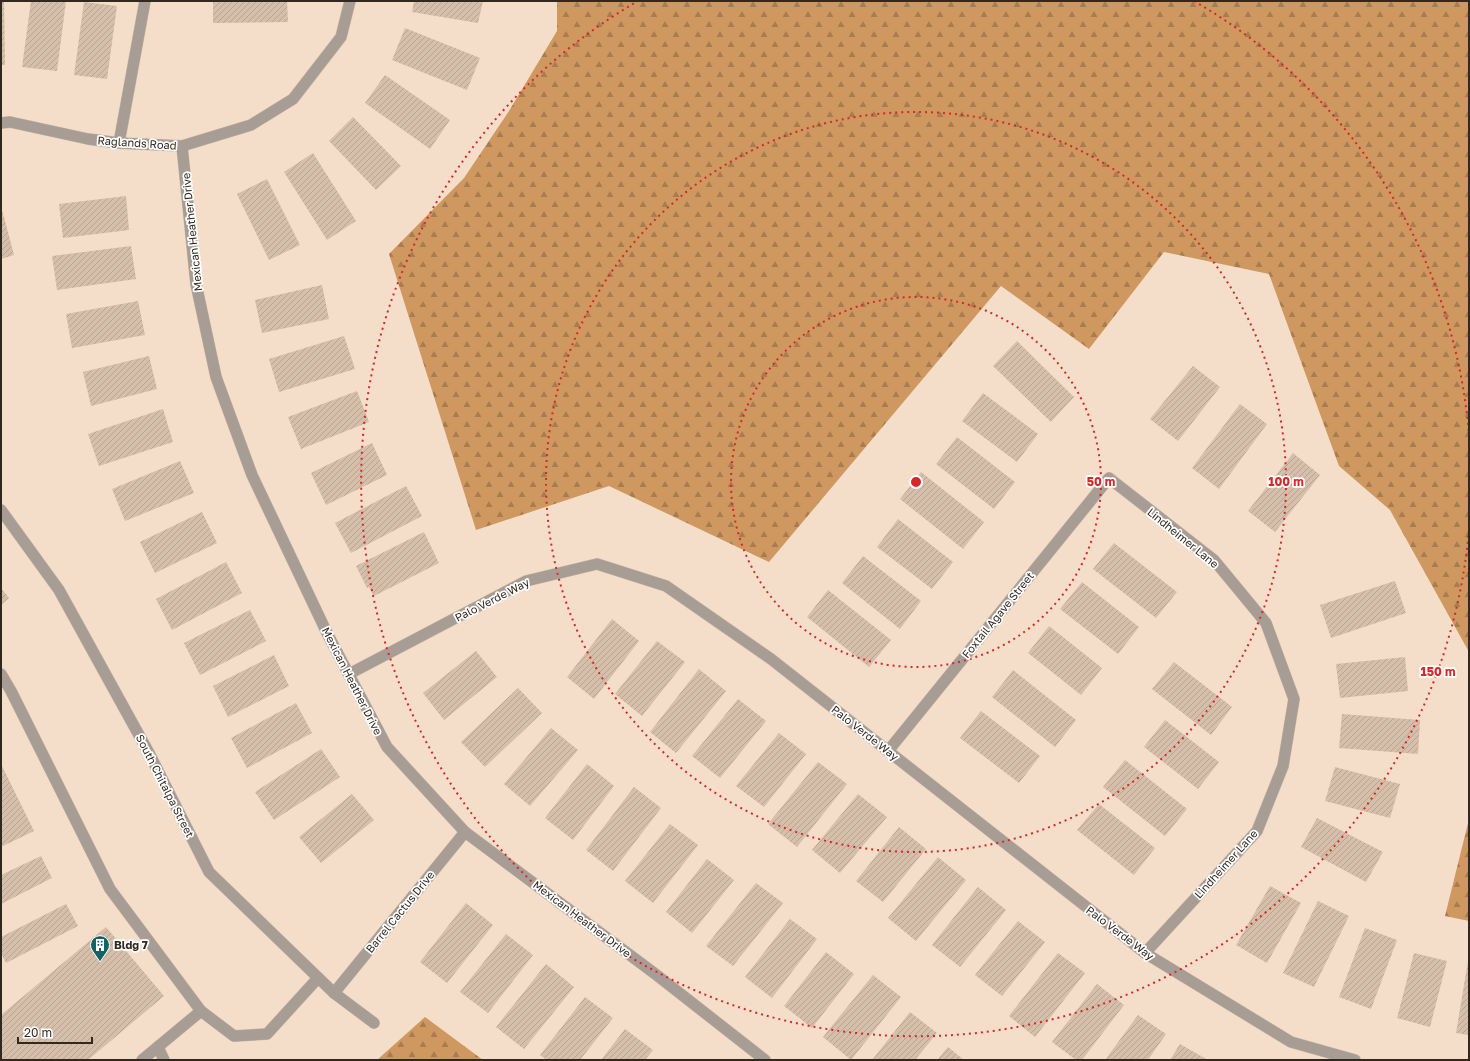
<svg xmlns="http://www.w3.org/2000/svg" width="1470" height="1061" viewBox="0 0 1470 1061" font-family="'Golos Text',sans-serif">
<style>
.forest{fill:url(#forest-firs)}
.building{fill:url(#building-hatch)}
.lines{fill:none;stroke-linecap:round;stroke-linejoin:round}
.minor-casing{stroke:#cdbaa7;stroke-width:12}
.minor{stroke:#a79d94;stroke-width:11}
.ring{fill:none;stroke:#d62828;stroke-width:2;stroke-dasharray:2 4}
.labels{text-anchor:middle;stroke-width:3.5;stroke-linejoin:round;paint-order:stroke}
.street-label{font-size:11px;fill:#312820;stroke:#fff}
.poi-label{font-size:11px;font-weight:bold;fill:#312820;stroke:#fff;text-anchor:start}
.centre{fill:#d62828;stroke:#fff;stroke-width:2}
.ring-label{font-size:12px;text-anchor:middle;font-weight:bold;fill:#d62828;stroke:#fff;stroke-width:3.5;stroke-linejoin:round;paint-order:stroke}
</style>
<defs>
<pattern id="forest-firs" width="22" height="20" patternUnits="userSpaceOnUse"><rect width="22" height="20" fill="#cf9860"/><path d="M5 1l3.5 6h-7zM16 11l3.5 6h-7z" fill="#a97c4f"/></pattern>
<pattern id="building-hatch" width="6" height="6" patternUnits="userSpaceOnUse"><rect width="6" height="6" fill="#d5bfaa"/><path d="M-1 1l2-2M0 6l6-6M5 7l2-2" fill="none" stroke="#b7a492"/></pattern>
</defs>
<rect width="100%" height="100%" fill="#f4dec9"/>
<!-- forest -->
<g class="forest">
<path d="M557,1H1469V652L1390,510L1339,466L1269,274L1164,252L1089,349L1001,286L769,562L609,486L476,530L389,254L464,178L509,111L557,31Z"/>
<path d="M1469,819V921L1445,916Z"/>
<path d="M425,1017L483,1060H377Z"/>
</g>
<!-- building -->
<g class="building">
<path d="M1,1H4L5,65H1Z"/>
<path d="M31,1H66L57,71L22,67Z"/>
<path d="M213,1H287L288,22L213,23Z"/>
<path d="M414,1H483L478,23L412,12Z"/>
<path d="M84,2L117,6L107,79L74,75Z"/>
<path d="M405,28L480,58L467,90L392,60Z"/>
<path d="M385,75L450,120L430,149L365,103Z"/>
<path d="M353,117L401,166L376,190L329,141Z"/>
<path d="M313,153L356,221L327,240L284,172Z"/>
<path d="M267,179L300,245L269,260L237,194Z"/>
<path d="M126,196L129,230L63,238L59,204Z"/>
<path d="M1,206L14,255L1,259Z"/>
<path d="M131,246L136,279L57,290L52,256Z"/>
<path d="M322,285L329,319L262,333L255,300Z"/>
<path d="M138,301L145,335L72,348L66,314Z"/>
<path d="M344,336L355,369L279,392L269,359Z"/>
<path d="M1017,341L1074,397L1051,422L993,366Z"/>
<path d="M149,356L157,389L91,406L83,372Z"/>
<path d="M1193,366L1220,387L1178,441L1150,419Z"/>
<path d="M357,391L369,422L301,449L288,417Z"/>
<path d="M983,393L1038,434L1017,462L962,421Z"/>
<path d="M1240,404L1267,424L1219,489L1192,468Z"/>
<path d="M163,409L173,442L99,466L88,434Z"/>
<path d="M957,437L1015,482L994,509L936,464Z"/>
<path d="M372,443L387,475L326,505L311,473Z"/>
<path d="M1293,453L1320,475L1275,532L1248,511Z"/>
<path d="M180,461L194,493L125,521L112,489Z"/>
<path d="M921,472L984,522L963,549L900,499Z"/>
<path d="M406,486L422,516L351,553L335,523Z"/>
<path d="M202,512L217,543L155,573L140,542Z"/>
<path d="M898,519L953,562L932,589L877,547Z"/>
<path d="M424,532L439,563L374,596L369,587L367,588L356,566Z"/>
<path d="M1114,543L1177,592L1156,618L1093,569Z"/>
<path d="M863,556L921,601L900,629L842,583Z"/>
<path d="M226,562L242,593L172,630L156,599Z"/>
<path d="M1395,581L1406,613L1331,638L1320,605Z"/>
<path d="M1082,582L1139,627L1118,654L1060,609Z"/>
<path d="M1,588L9,598L1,605Z"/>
<path d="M828,590L891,640L869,667L807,617Z"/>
<path d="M250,610L266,641L200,675L184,643Z"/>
<path d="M612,619L639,641L594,699L567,677Z"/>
<path d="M1049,626L1102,668L1081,695L1028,653Z"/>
<path d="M657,641L685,662L642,716L615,694Z"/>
<path d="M476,651L497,677L444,720L423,693Z"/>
<path d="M274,655L289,686L228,717L213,686Z"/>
<path d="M1405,657L1408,691L1340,698L1336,664Z"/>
<path d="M1174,662L1232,707L1211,735L1152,689Z"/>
<path d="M699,669L726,691L676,753L650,732Z"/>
<path d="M1013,670L1076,720L1055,747L992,697Z"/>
<path d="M518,688L542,713L485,767L461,742Z"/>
<path d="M738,699L766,721L720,778L692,756Z"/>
<path d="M296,703L312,733L247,768L231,738Z"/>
<path d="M981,711L1040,756L1019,783L960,738Z"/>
<path d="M1342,714L1420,720L1418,754L1339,748Z"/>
<path d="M1165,720L1219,762L1198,789L1144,747Z"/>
<path d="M551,728L578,750L530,806L504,784Z"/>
<path d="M779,733L806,754L764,807L736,786Z"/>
<path d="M321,749L340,777L274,820L255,792Z"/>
<path d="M1125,760L1187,809L1165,836L1103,787Z"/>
<path d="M818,762L847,784L797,847L768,824Z"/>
<path d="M1,764L34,831L1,847Z"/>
<path d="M587,764L614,786L573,840L545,818Z"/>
<path d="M1335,767L1400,784L1390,818L1325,801Z"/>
<path d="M634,787L661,808L613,871L586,850Z"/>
<path d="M352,794L374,820L321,863L299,837Z"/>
<path d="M858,794L887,817L840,873L812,850Z"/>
<path d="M1099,804L1155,848L1134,875L1077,830Z"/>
<path d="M1317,818L1383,852L1366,882L1301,847Z"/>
<path d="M670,824L698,845L653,903L625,881Z"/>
<path d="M899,827L926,849L883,902L856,881Z"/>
<path d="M41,856L52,878L1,904V875Z"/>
<path d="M938,857L966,880L916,941L888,918Z"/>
<path d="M707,859L734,880L692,933L666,912Z"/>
<path d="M756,883L783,903L733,966L706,946Z"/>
<path d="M1270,886L1301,903L1267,963L1236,945Z"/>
<path d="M978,887L1006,910L960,967L932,945Z"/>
<path d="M1318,901L1349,916L1314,987L1283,973Z"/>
<path d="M466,903L493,925L447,983L420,962Z"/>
<path d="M66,904L78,926L6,963L1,953V937Z"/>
<path d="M790,919L817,939L772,998L745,977Z"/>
<path d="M1018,921L1045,942L1002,996L975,975Z"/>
<path d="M106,927L164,996L88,1060H1V1015Z"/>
<path d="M1365,928L1397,940L1371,1009L1339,997Z"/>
<path d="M506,934L533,955L488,1013L460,992Z"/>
<path d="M826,952L854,974L812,1028L784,1006Z"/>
<path d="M1058,953L1085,973L1035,1037L1009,1016Z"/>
<path d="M1414,953L1447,961L1430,1027L1397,1018Z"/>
<path d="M1468,961H1469V1035L1456,1033Z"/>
<path d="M546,964L574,987L524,1049L496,1027Z"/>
<path d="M873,975L901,997L851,1060L823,1037Z"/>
<path d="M1097,984L1124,1005L1082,1060H1076L1052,1042Z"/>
<path d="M585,997L613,1018L580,1060H547L540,1055Z"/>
<path d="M910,1012L937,1033L915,1060H872Z"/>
<path d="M1138,1015L1166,1034L1148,1060H1105Z"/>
<path d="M625,1029L653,1050L645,1060H601Z"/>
<path d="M1180,1044L1208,1060H1170Z"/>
<path d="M948,1047L964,1060H937Z"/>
</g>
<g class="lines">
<defs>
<g id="minor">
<path d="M1,123L10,122L88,139L119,143L182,146L251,125L293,99L341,37L350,1"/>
<path d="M119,143L145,1"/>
<path d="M182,146L196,284L216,377L252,475L327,633L387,747L465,832L654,973L765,1060"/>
<path d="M1,510L59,590L150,755L209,872L334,993L374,1023"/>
<path d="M1,674L11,691L110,889L201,1011"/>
<path d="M349,674L526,581L597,564L666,586L771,659L1145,953L1291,1042L1355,1060"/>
<path d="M888,751L1109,478L1214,560L1266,623L1294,699L1283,766L1257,831L1145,953"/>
<path d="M334,993L465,832"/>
<path d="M158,1047L164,1060"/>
<path d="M142,1060L201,1011L234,1036L267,1034L318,978"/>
</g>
</defs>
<!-- minor casing -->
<use href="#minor" class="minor-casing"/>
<!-- minor -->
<use href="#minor" class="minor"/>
</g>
<!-- distance rings -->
<g class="ring">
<circle cx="916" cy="482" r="185"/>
<circle cx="916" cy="482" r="370"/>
<path d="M1469 530A555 555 0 1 1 638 1M1194 1A555 555 0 0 1 1469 434"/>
</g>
<!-- icons -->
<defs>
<symbol id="building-pin" viewBox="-11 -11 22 30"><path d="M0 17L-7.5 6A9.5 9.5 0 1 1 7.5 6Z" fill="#136364" stroke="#fff"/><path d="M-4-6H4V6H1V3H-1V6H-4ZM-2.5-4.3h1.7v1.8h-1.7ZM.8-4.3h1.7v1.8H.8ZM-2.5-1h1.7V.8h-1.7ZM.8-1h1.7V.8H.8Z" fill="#fff"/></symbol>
</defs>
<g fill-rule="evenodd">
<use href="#building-pin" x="89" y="934" width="22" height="30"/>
</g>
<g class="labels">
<!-- street labels -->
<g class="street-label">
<text transform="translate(137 143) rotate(4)" y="4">Raglands Road</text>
<text transform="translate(192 232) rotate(-96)" y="4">Mexican Heather Drive</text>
<text transform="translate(1183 538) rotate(39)" y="4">Lindheimer Lane</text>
<text transform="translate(492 600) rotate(-27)" y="4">Palo Verde Way</text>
<text transform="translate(998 615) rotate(-51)" y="4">Foxtail Agave Street</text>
<text transform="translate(352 681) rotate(63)" y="4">Mexican Heather Drive</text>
<text transform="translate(865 733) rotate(38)" y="4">Palo Verde Way</text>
<text transform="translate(165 786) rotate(63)" y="4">South Chitalpa Street</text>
<text transform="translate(1226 864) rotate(-48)" y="4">Lindheimer Lane</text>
<text transform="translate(400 912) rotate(-51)" y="4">Barrel Cactus Drive</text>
<text transform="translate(582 919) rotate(37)" y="4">Mexican Heather Drive</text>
<text transform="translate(1120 933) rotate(37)" y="4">Palo Verde Way</text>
</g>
<!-- poi labels -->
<g class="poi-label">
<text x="114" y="949">Bldg 7</text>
</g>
</g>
<circle cx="916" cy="482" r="6" class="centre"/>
<g class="ring-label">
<text x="1101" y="486">50 m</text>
<text x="1286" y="486">100 m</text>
<text x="1438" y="676">150 m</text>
</g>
<!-- border -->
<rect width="1470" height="1061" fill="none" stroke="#312820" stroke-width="4"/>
<!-- scale -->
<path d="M18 1037v6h74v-6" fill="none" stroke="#312820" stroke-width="2"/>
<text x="24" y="1037" font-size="12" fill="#312820" stroke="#ffffff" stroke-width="3" paint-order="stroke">20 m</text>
</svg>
